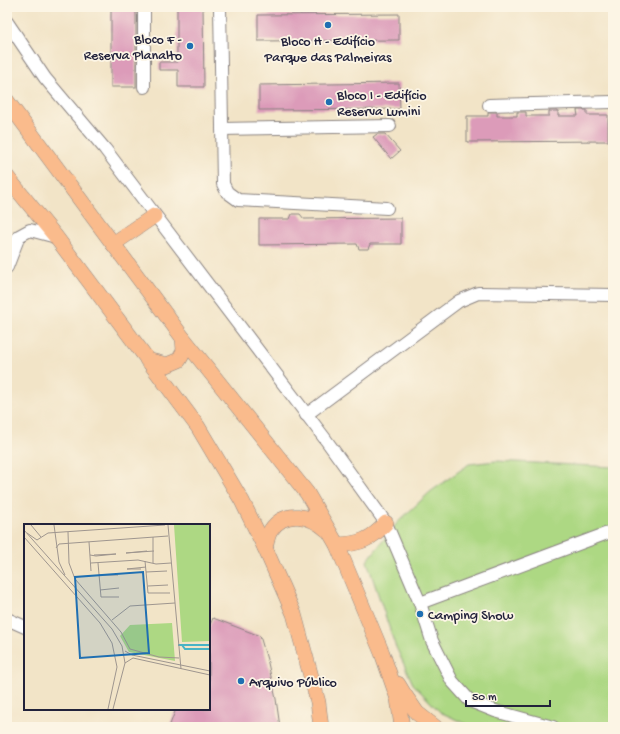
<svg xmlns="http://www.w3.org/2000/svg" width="620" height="734" viewBox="0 0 620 734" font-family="'Gochi Hand',sans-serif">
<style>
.green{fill:#add883;stroke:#687d5f}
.building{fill:#dc9bb9}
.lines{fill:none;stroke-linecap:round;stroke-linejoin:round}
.minor-casing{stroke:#8a8381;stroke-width:14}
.major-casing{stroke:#8a8381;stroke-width:16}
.minor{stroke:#fff;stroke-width:12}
.major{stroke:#fabb8c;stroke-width:15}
.poi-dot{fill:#1f6fb2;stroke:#fcf5e5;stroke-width:1.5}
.labels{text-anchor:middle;stroke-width:3.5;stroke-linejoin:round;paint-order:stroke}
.poi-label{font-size:14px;fill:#22223b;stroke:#fcf5e5;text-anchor:start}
.inset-river{fill:none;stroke:#48b3c5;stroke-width:2}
.inset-road{fill:none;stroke:#9f968f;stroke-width:1}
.view{fill:#1f6fb2;fill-opacity:0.15;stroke:#1f6fb2;stroke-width:2}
.inset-edge{fill:none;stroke:#22223b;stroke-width:2}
</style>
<rect width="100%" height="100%" fill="#fcf5e5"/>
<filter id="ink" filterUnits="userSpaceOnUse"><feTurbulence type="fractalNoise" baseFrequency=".025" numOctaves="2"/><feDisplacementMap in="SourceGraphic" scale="8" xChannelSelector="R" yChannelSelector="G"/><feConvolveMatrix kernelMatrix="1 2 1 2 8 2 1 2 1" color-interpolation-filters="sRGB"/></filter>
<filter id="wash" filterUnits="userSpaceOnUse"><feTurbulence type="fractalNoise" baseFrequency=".012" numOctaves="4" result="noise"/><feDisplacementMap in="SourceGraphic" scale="16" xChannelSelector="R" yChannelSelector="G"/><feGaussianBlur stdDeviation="0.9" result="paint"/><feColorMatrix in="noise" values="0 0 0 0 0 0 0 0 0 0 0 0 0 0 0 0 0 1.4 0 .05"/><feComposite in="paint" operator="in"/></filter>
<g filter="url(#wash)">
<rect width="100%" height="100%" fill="#f2e4c7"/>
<!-- green -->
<path class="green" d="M496,461L613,467V727H472L440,712L413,684L395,645L367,561L397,523L430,492L469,464Z"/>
<g id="blocks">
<!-- building -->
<g class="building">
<rect x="111" y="7" width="25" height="80"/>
<path d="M177,7H203L204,87H178V70H159V62H177Z"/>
<path d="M399,14V40L258,41V15Z"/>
<path d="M399,83L400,109L259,110V85Z"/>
<path d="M577,110H587V115H608V141L467,142V116H488V112H497V116H517V112H526V116H549V111H558V116H578Z"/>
<path d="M377,134H385L400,151L391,159L373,137Z"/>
<path d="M292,214H300L304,219L401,218V244H370L368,249H359L357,244L259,245V219H290Z"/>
<path d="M213,618L260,636L268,663L276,699L280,727H169L176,709H209V627Z"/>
</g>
</g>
</g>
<g filter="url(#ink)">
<use href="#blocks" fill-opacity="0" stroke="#8a8381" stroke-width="1"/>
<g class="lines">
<defs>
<g id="minor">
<path d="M220,7L223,184L227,192L238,200L387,208"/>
<path d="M7,22L45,78L105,149L326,440L386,523L420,603L432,641L452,681L470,701L495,711L553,727"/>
<path d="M144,87V7"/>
<path d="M489,105L613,102"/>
<path d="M222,129L390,126"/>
<path d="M7,267L19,236L30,230L56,237"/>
<path d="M306,415L459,301L478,293L613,295"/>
<path d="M420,603L613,531"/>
<path d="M7,619L25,627"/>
</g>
<g id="major">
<path d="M7,101L183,338L307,493L337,545L382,653L398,699L402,727"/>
<path d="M7,177L56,237L198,427L242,501L265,548L294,614L318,702L321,727"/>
<path d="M113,244L154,216"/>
<path d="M147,360L167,365L179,360L184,351L183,338"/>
<path d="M337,545C359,544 371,540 386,523"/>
<path d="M265,548C267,542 267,535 271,530C285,509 311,515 327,530"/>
<path d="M398,684L404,694L417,713L435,727"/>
</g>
</defs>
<!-- minor casing -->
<use href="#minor" class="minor-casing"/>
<!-- major casing -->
<use href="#major" class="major-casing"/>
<!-- minor -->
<use href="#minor" class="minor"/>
<!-- major -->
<use href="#major" class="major"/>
</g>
</g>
<!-- markers -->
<g class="poi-dot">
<circle cx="328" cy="25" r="4"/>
<circle cx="190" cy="46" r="4"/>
<circle cx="329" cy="102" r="4"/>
<circle cx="420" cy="614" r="4"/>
<circle cx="241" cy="681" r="4"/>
</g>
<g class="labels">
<!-- poi labels -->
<g class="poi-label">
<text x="182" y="43" text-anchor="end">Bloco F -<tspan x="182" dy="16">Reserva Planalto</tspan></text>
<text x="328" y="45" text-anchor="middle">Bloco H - Edifício<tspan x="328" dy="16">Parque das Palmeiras</tspan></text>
<text x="337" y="99">Bloco I - Edifício<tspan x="337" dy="16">Reserva Lumini</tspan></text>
<text x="428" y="619">Camping Show</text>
<text x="249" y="686">Arquivo Público</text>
</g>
</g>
<!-- overview -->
<g transform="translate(24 524)">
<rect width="186" height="186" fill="#f2e4c7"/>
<path d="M150,1H186V117L158,118ZM148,99L151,137L105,128L96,112L106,101Z" fill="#add883"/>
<path class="inset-river" d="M154,121H186M158,121L161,125H186"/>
<path class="inset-road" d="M7,1L17,13M30,1L35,38L41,51M144,1L157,145M0,6L88,105L98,122L101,139L89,185M44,8L45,39L51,55L97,108L106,125L135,133L155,134M3,9L13,16L24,9L141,1M0,13L76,99L88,119L93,143L84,185M65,18L67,47M32,24L35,20L144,12M123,27L102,29L130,27M66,31L72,32L92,30L70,31M121,37L124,69H146M67,39L114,36L132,40L147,39M74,39L77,73H95M129,39V13M117,45H103L122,43M122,48L143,47M75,51H94M124,62L144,61M76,66L95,64M88,96L106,82L151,79M101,127L108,131L186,147M101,139L109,134L186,151"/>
<path class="view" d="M119,48L125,129L56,134L51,53Z"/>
<rect width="186" height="186" class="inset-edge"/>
</g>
<!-- margin -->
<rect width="620" height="734" fill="none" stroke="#fcf5e5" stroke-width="24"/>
<!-- scale -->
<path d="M466 700v6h84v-6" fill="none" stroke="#22223b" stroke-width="2"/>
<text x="472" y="700" font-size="12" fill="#22223b" stroke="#fcf5e5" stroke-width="3" paint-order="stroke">50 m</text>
</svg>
